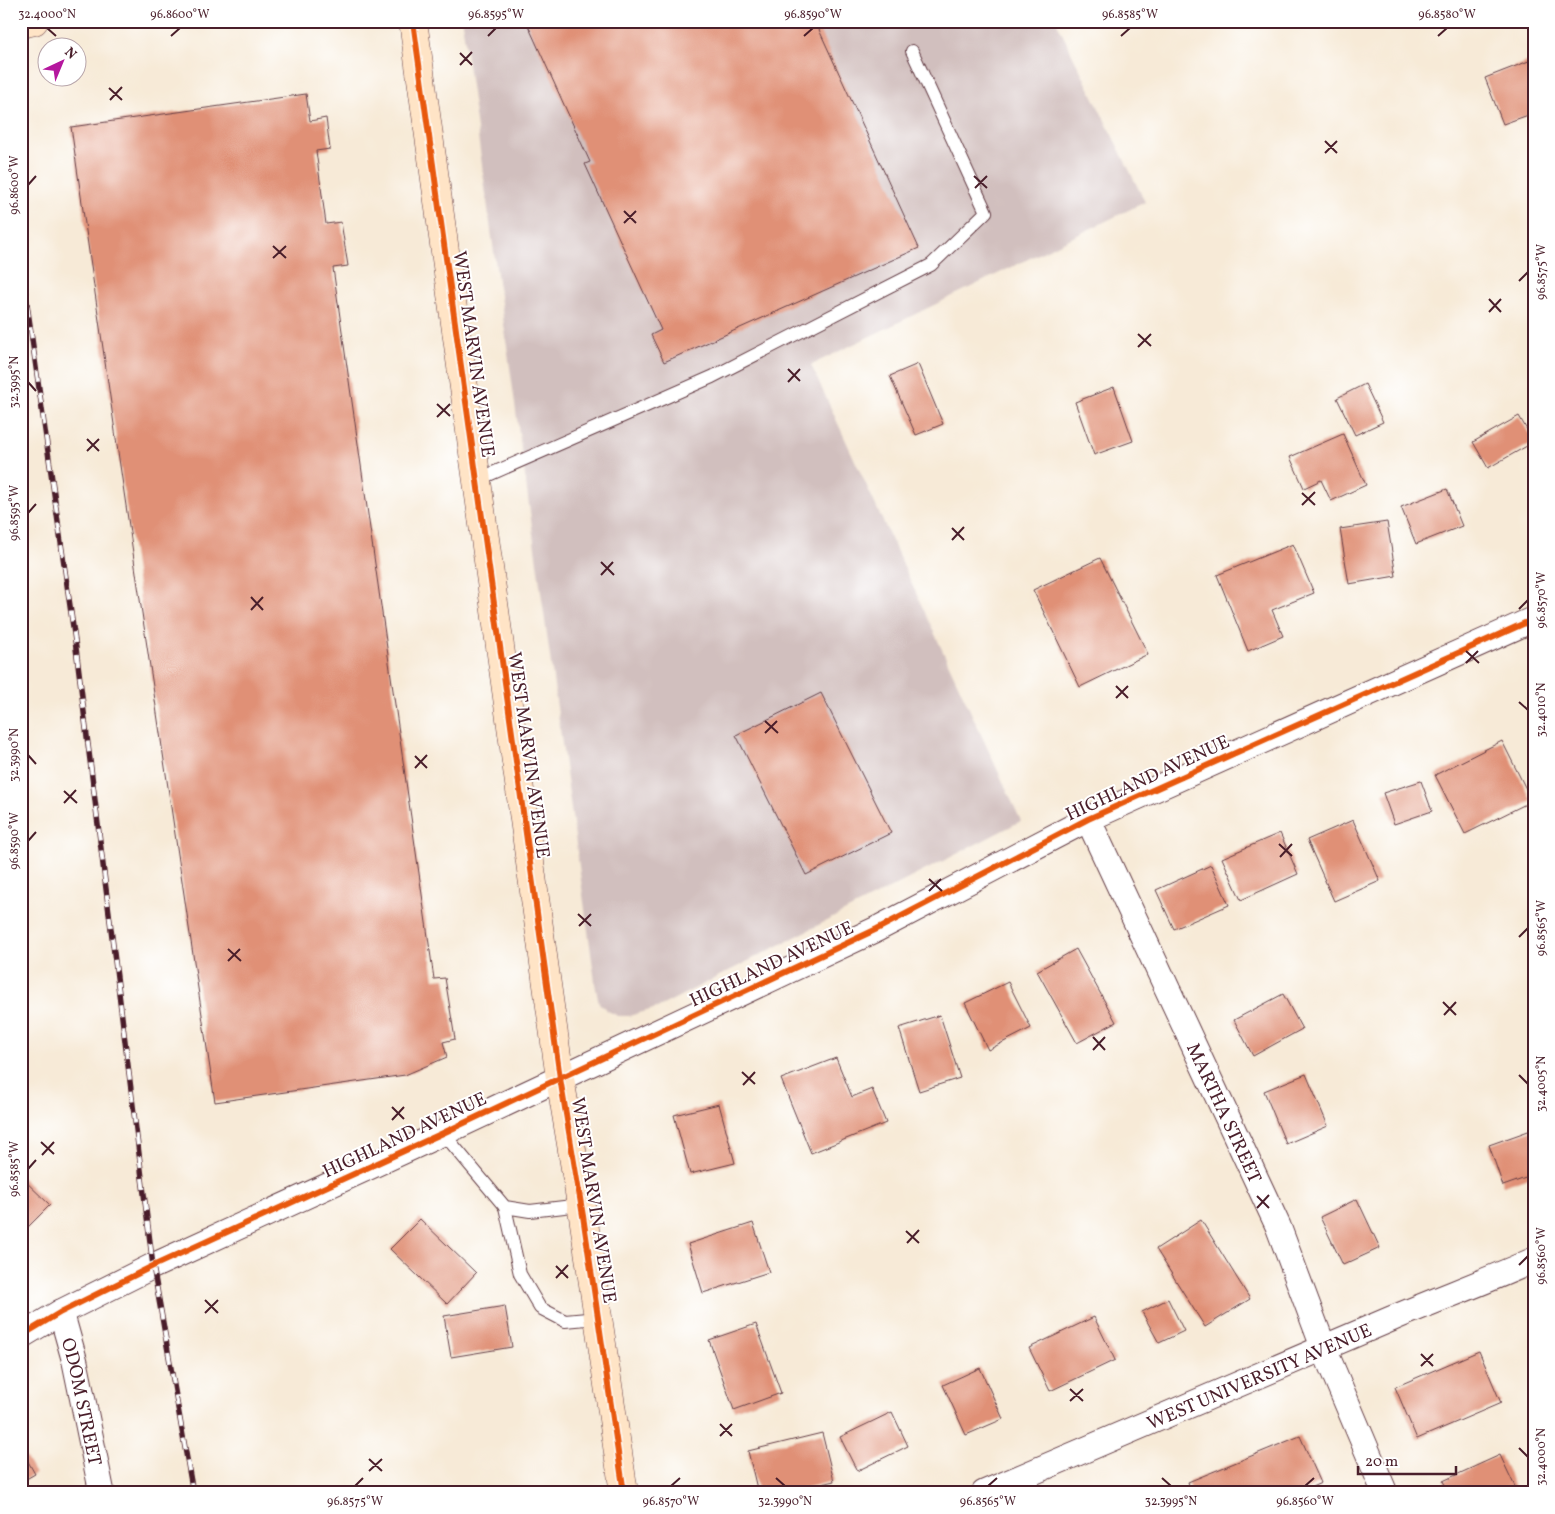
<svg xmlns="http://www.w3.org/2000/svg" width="1555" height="1514" viewBox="0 0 1555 1514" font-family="Vollkorn,serif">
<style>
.industrial{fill:#d1bfbe}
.building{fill:#e09076}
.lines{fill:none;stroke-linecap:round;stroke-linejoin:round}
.lane-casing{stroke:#643d45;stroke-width:14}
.street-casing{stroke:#643d45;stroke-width:27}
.secondary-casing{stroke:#643d45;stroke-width:29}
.lane{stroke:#fff;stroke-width:12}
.street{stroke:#fff;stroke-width:25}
.secondary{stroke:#ffe4c6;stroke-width:28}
.rail-casing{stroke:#4a1f2b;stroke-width:5.5}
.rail{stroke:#fff;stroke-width:4;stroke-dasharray:11;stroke-linecap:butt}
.cycleway-casing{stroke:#fff;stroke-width:9}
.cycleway{stroke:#e8590c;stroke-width:6}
.ticks{fill:none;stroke:#4a1f2b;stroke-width:2}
.labels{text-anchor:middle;stroke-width:4;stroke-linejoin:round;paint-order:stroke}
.street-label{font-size:19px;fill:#4a1f2b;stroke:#fff}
.neatline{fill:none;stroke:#4a1f2b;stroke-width:2}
.ticks-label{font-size:12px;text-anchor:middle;fill:#4a1f2b}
</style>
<rect width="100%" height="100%" fill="#fff"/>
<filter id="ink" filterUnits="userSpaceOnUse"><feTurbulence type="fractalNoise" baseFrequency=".02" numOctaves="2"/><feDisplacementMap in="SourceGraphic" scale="10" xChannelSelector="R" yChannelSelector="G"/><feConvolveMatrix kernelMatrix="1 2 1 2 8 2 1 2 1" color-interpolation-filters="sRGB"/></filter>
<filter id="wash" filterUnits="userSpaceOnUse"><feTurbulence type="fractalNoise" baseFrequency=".0096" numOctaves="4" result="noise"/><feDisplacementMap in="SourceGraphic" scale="20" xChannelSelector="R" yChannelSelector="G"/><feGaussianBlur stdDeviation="1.12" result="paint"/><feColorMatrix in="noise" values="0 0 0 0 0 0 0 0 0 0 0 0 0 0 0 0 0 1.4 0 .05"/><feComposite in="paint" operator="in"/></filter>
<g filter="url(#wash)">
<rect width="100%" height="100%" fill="#f7ead7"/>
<!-- industrial -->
<path class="industrial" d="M462,21H1056L1145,202L811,365L1021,821L657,1008L629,1016H618L608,1011L599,1003L596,989Z"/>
<g id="blocks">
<!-- building -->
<g class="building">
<path d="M526,21H815L919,248L664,362L651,335L661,330L585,164L590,162Z"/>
<path d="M1534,59V113L1503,124L1485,78Z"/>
<path d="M306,94L310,121L326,118L330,149L316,151L326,224L341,222L348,266L333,268L434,979L445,978L455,1039L443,1042L447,1057L405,1075L215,1102L118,452L71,127Z"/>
<path d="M918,364L943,424L916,435L890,376Z"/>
<path d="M1365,384L1383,422L1355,435L1337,398Z"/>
<path d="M1114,387L1133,441L1094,455L1075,402Z"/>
<path d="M1519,416L1534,442L1488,468L1473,442Z"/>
<path d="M1343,434L1366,485L1331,501L1321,480L1304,488L1290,457Z"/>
<path d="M1447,489L1462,526L1416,544L1401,507Z"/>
<path d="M1387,522L1396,576L1349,584L1340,529Z"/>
<path d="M1293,544L1314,593L1272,610L1283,636L1248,651L1217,575Z"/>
<path d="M1100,558L1148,654L1080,687L1033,590Z"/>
<path d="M821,693L891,833L806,875L736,735Z"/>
<path d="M1502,741L1532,801L1465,834L1435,775Z"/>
<path d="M1421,781L1432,811L1394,824L1383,793Z"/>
<path d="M1353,820L1380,881L1334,901L1307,840Z"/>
<path d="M1280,833L1298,874L1241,900L1222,858Z"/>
<path d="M1211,865L1229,905L1174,929L1156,890Z"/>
<path d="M1076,949L1116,1022L1077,1043L1037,971Z"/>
<path d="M1008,982L1031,1028L988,1050L965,1003Z"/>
<path d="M1283,994L1302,1029L1253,1056L1234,1020Z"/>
<path d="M940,1015L960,1078L919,1091L899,1028Z"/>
<path d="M836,1058L852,1097L872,1089L886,1123L811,1153L781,1079Z"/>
<path d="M1306,1074L1328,1126L1286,1144L1264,1091Z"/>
<path d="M719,1104L735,1163L690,1174L674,1115Z"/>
<path d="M1534,1129V1175L1503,1186L1489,1145Z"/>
<path d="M21,1177L50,1205L21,1234Z"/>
<path d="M1357,1199L1380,1248L1343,1265L1320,1217Z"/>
<path d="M420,1219L476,1273L447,1304L390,1249Z"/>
<path d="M1201,1220L1250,1299L1205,1327L1156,1249Z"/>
<path d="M753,1223L769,1272L703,1293L688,1244Z"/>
<path d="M1168,1299L1184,1331L1159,1343L1142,1312Z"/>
<path d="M505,1306L512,1347L451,1357L444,1316Z"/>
<path d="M1094,1317L1115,1360L1050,1391L1029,1348Z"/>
<path d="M756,1324L781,1393L734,1410L709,1340Z"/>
<path d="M1479,1351L1501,1403L1417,1439L1395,1387Z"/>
<path d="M980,1368L1003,1419L966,1435L943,1385Z"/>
<path d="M892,1412L908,1446L857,1471L840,1437Z"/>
<path d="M822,1433L834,1481L784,1493H758L748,1451Z"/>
<path d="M1300,1436L1321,1483L1298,1493H1192L1188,1482Z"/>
<path d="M21,1449L35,1474L21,1482Z"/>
<path d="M1500,1455L1518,1493H1449L1443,1481Z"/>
</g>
</g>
</g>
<g filter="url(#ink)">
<use href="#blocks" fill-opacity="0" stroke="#643d45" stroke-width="1"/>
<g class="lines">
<defs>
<g id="lane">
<path d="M477,480L712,377L931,265L986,212L912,51"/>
<path d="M443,1133L505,1207L530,1211L581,1205"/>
<path d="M505,1207L520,1274L540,1308L565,1321L598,1318"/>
</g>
<g id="street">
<path id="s1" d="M1088,819L1278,1226L1324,1349L1385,1493"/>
<path id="s2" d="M61,1312L75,1362L102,1493"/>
<path d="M21,1336L61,1312L153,1266L443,1133L877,929L1088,819L1534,619"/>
<path id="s3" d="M984,1493C1119,1435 1255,1378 1391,1319C1438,1299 1487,1281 1534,1260"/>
</g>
<g id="secondary">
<path d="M413,21L560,1078L583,1216L624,1493"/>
<path d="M21,24L34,21"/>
</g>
</defs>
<!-- lane casing -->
<use href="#lane" class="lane-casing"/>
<!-- street casing -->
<use href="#street" class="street-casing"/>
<!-- secondary casing -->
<use href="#secondary" class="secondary-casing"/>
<!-- lane -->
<use href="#lane" class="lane"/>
<!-- street -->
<use href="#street" class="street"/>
<!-- secondary -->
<use href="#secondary" class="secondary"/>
<defs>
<path id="rail" d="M21,262L76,648L153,1266L193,1493"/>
</defs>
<!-- rail casing -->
<use href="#rail" class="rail-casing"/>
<!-- rail -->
<use href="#rail" class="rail"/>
<defs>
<g id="cycleway">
<path d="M413,21L560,1078L583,1216L624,1493"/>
<path d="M21,1336L61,1312L153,1266L443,1133L877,929L1088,819L1534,619"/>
</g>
</defs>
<!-- cycleway casing -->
<use href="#cycleway" class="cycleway-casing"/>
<!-- cycleway -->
<use href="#cycleway" class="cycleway"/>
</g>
</g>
<!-- ticks -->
<path class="ticks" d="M47,28L56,36M171,36L180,28M488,36L496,28M804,36L813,28M1121,36L1130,28M1438,36L1447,28M460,53L472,65M460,65L472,52M109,88L122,100M110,100L122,87M1325,141L1337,153M1325,153L1337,141M974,176L987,188M28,185L36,176M975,188L987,176M624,211L636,223M624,223L636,211M273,246L286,258M273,258L286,246M1519,281L1528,272M1489,299L1501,312M1489,312L1501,299M1138,334L1151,346M1138,347L1151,334M788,369L800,381M28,382L36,391M788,382L800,369M437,404L450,416M437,417L450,404M87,439L99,451M87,451L99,439M1302,493L1315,505M1302,505L1315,492M28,513L36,504M952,528L964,540M952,540L964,527M601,562L614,575M601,575L613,562M251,597L263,610M1519,609L1528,600M251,610L263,597M1466,651L1479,663M1466,663L1478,651M1116,686L1128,698M1116,698L1128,686M1519,702L1528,710M765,721L778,733M765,733L777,721M28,755L36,764M415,756L427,768M415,768L427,755M64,791L77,803M64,803L76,790M28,841L36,832M1279,844L1292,856M1280,857L1292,844M929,879L942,891M929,891L941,879M578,914L591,926M579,926L591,914M1519,937L1528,928M228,949L241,961M228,961L240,949M1443,1002L1456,1015M1444,1015L1456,1002M1093,1037L1105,1050M1093,1050L1105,1037M742,1072L755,1084M1519,1075L1528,1084M743,1085L755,1072M392,1107L404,1119M392,1120L404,1107M41,1142L54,1154M42,1155L54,1142M28,1169L36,1160M1257,1196L1269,1208M1257,1208L1269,1195M906,1231L919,1243M907,1243L919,1230M1519,1265L1528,1256M556,1266L568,1278M556,1278L568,1265M205,1300L218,1313M205,1313L218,1300M1421,1354L1433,1366M1421,1366L1433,1354M1070,1389L1083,1401M1070,1401L1083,1389M720,1424L732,1436M720,1436L732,1424M1519,1448L1528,1457M369,1459L382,1471M369,1471L382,1459M776,1478L785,1486M1162,1478L1171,1486M355,1486L363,1478M671,1486L680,1478M988,1486L997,1478M1305,1486L1314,1478"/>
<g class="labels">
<!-- street labels -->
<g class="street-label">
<text transform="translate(475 354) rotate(82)" y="7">WEST MARVIN AVENUE</text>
<text transform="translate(530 755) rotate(82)" y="7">WEST MARVIN AVENUE</text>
<text transform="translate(1147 777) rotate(-25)" y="7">HIGHLAND AVENUE</text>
<text transform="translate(771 963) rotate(-25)" y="7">HIGHLAND AVENUE</text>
<text dy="7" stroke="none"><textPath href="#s1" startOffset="324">MARTHA STREET</textPath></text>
<text transform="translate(404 1134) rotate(-25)" y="7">HIGHLAND AVENUE</text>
<text transform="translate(595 1200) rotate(81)" y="7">WEST MARVIN AVENUE</text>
<text dy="7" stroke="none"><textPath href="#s3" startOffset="299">WEST UNIVERSITY AVENUE</textPath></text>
<text dy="7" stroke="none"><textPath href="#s2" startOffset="92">ODOM STREET</textPath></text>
</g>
</g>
<!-- margin -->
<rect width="1555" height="1514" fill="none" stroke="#fff" stroke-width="55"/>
<!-- north arrow -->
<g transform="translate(62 62) rotate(44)"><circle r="24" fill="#ffffff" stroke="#b7a5aa"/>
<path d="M0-4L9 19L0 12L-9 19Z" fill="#b5179e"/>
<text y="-8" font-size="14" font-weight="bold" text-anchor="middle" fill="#4a1f2b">N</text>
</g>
<!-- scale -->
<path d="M1358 1466v8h98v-8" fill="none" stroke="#4a1f2b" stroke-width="2.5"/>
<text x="1365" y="1466" font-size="15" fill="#4a1f2b" stroke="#ffffff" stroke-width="4" paint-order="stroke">20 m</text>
<rect x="28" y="28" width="1500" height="1458" class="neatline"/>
<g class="ticks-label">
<text x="47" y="18">32.4000°N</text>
<text x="180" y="18">96.8600°W</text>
<text x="496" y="18">96.8595°W</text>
<text x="813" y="18">96.8590°W</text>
<text x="1130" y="18">96.8585°W</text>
<text x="1447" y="18">96.8580°W</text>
<text transform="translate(14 185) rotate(-90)" y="4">96.8600°W</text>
<text transform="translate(1541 272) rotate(-90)" y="4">96.8575°W</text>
<text transform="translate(14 382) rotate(-90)" y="4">32.3995°N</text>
<text transform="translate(14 513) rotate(-90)" y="4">96.8595°W</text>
<text transform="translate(1541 600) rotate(-90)" y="4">96.8570°W</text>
<text transform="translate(1541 710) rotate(-90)" y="4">32.4010°N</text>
<text transform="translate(14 755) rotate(-90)" y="4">32.3990°N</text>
<text transform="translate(14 841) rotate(-90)" y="4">96.8590°W</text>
<text transform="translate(1541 928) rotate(-90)" y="4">96.8565°W</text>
<text transform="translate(1541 1084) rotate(-90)" y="4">32.4005°N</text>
<text transform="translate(14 1169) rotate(-90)" y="4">96.8585°W</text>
<text transform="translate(1541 1256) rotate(-90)" y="4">96.8560°W</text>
<text transform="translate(1541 1457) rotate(-90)" y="4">32.4000°N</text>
<text x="355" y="1505">96.8575°W</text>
<text x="671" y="1505">96.8570°W</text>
<text x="785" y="1505">32.3990°N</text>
<text x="988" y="1505">96.8565°W</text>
<text x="1171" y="1505">32.3995°N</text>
<text x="1305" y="1505">96.8560°W</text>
</g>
</svg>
